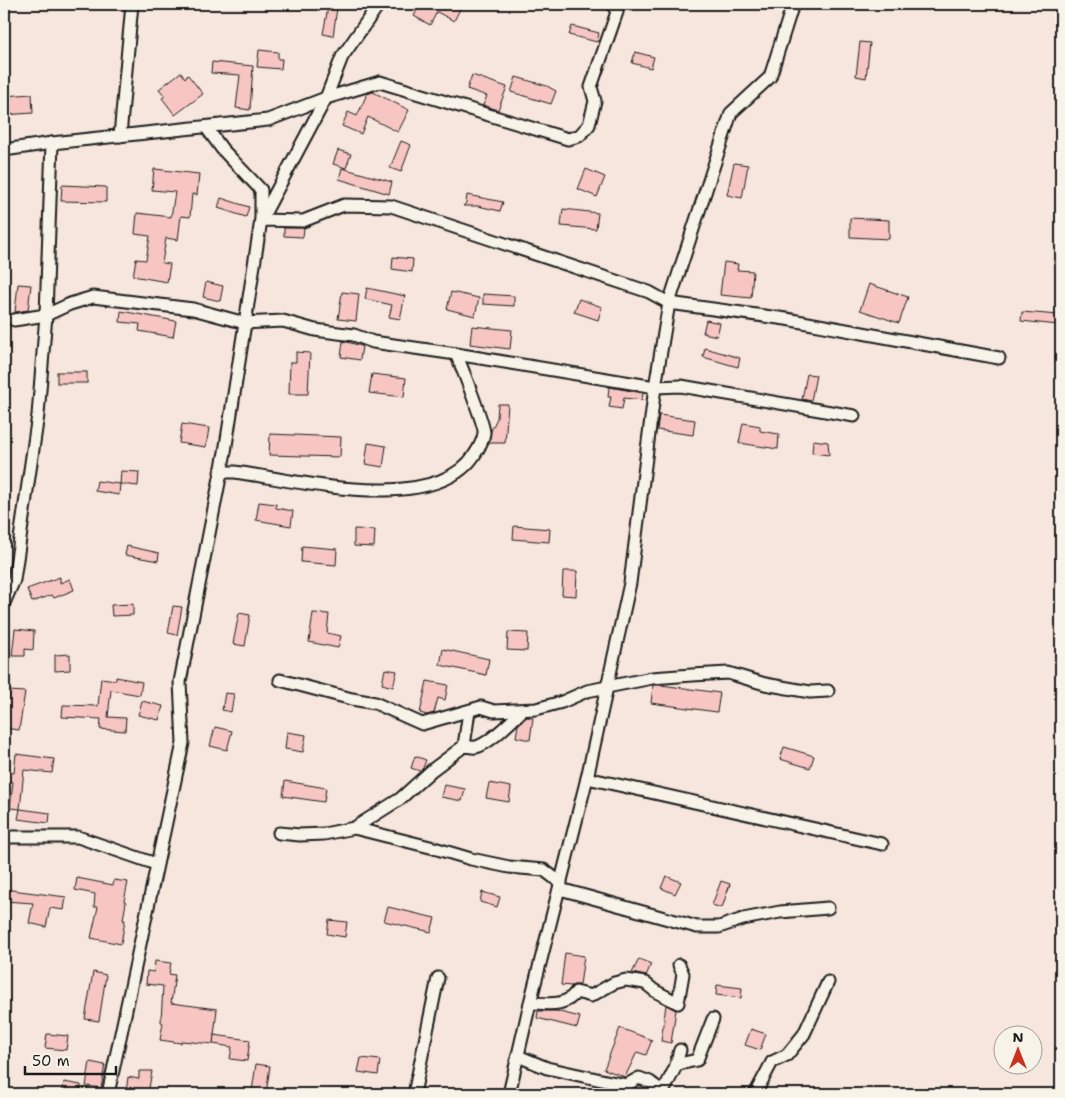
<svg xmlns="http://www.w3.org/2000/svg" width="1065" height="1098" viewBox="0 0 1065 1098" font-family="'Shantell Sans',sans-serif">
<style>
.building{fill:#f7c6c3;stroke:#1c1c1c}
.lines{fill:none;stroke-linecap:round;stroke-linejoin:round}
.minor-casing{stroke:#1c1c1c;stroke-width:15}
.minor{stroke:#f7f3e8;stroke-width:11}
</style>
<rect width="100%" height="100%" fill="#f7e6dd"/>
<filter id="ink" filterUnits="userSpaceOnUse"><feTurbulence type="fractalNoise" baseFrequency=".02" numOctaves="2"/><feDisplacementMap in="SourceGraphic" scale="10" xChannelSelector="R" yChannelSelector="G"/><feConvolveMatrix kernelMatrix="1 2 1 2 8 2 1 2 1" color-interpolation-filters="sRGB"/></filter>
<g filter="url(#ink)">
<!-- building -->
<g class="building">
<path d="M420,4H450L460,9L454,21L437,12L430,25L414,16Z"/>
<path d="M328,7L337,8L333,36L323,34Z"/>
<path d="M572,26L599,33L597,42L569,35Z"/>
<path d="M860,42L870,43L866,78L856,76Z"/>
<path d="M259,50L278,52V59H282L281,69L257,67Z"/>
<path d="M635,52L654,57L651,68L632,63Z"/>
<path d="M212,62L253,66L250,110L236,108L240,75L211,73Z"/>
<path d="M181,72L185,78L188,75L203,94L175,115L162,98L165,96L159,89Z"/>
<path d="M472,75L507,87L498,110L483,105L487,96L467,89Z"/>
<path d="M516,77L547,86L556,91L551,104L511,92Z"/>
<path d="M373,92L409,110L398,132L368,117L361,134L342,126L348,112L357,116L367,94Z"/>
<path d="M32,94L33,113L4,115V96Z"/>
<path d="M401,141L411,145L401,172L390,168Z"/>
<path d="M338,150L351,154L346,168L333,164Z"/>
<path d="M734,163L748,165L742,198L727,195Z"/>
<path d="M342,168L392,182L389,194L339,179Z"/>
<path d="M154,169L199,174L197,195L192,194L190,217L181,216L178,240L166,238L162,263L170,264L167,282L133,276L136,259L146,260L150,236L135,234L137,213L171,217L175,192L152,190Z"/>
<path d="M586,169L605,177L597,197L578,189Z"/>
<path d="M62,185L106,187V202L61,201Z"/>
<path d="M467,195L503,202L500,211L478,206H463L466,203Z"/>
<path d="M221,198L249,207L246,217L218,208Z"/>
<path d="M563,209L598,213L596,229L561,226Z"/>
<path d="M850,218L889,220V239L850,237Z"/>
<path d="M284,228H304L303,237L284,236Z"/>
<path d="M393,257L413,259L412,272L392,269Z"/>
<path d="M724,262L738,264L737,270L753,271L751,298L720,295Z"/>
<path d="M206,282L223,286L220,301L203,297Z"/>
<path d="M18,284L31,285L28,310L15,312Z"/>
<path d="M869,284L908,297L899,323L860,310Z"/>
<path d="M367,288L405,296L400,319L389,317L392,305L365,299Z"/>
<path d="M342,292L359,294L356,321L338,319Z"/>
<path d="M451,292L479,298L475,316L447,309Z"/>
<path d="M483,294L514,296V306L483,304Z"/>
<path d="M579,299L602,307L598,320L574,312Z"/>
<path d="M121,311L176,321L173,337L139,331L140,324L120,322Z"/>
<path d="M1022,312L1059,315L1058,325L1021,321Z"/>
<path d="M706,320L720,323L717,336L703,333Z"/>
<path d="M472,326L512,330L510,349L470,344Z"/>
<path d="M343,341L362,346L360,360L341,357Z"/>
<path d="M705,348L740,358L738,367L703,357Z"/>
<path d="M296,352L310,353L308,394H289L290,362H296Z"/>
<rect x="57" y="372" width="30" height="11"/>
<path d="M372,374L406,378L404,397L369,393Z"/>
<path d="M807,374L816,375L811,401L802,399Z"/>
<path d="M609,387L643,393L642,400L624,398L622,409L609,407L611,397H608Z"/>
<path d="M498,404H508L505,443H489L491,431L497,418Z"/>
<path d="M659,415L695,420L693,435L657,430Z"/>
<path d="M743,423L760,426V431L779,434L778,449L739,443Z"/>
<path d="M182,424L209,428L206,447L179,443Z"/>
<path d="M270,434L341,437L340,457L269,455Z"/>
<path d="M813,440L828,442L829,455L812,453Z"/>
<path d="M368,443L386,446L383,467L365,464Z"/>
<path d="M121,471L139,472L138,486L120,484Z"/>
<path d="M97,481L120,484L119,495L95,491Z"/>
<path d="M259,502L276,504V508L293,511L291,526L256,520Z"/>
<path d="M514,526L550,529L549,542L513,539Z"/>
<path d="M354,529L375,530L374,547L354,546Z"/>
<path d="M127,546L159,553L158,561L125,555Z"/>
<path d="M302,546L337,549L336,565L301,562Z"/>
<path d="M563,571H577L576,596L562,595Z"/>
<path d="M60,577V583L70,579L74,590L54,598L52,595L32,602L27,589Z"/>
<path d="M133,604V615L112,616L111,605Z"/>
<path d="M173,606L182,607L177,635L168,633Z"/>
<path d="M239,613L250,615L245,646L233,644Z"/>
<path d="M313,613L329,614L327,633L341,636L338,648L309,642Z"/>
<path d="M15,629L34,631L33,650L25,649V656H12Z"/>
<path d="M508,632L528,633L527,651L507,650Z"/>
<path d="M443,649L489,659L486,675L440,665Z"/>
<path d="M70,654V670L55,671V655Z"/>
<path d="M385,669L397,671L393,687L382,684Z"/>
<path d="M116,677L142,682L140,695L111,690L108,717L126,718L125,731L100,729L101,719L62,717L63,705L98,706L101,678L116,680Z"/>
<path d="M427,681L448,685L445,700L438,698L434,713L427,715L420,713Z"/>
<path d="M653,685H661L720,693L717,712L651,703Z"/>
<path d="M9,691L25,692L19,730L4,728V699L9,700Z"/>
<path d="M225,693L234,694L231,712L222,710Z"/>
<path d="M142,701L163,706L159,720L138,715Z"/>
<path d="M527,717L533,718L530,740L516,737L518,725Z"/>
<path d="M215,727L232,731L227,750L210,746Z"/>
<path d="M287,732L306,735L303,752L285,749Z"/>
<path d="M784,747L814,756L810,768L780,759Z"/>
<path d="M16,754L54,759L52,773L24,770L20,809L10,808L13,782L4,781V771L14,773Z"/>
<path d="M415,756L426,760L423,768L420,771L411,768Z"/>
<path d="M285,781L326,788L324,802L283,796Z"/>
<path d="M489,783L511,787L509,802L486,798Z"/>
<path d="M444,785L465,789L462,801L441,797Z"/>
<path d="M20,809L50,813L49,823L18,819Z"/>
<path d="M666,876L681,882L675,894L661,888Z"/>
<path d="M77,878L113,885L114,880L128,882L124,901L126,902L123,920H125L121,944L91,938L98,907H94L95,894L75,890Z"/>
<path d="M721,881L730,884L722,908L712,905Z"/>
<path d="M4,889L66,897L64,910L50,908L46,927L29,923L33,903L4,901Z"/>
<path d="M482,892L500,897L497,907L480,902Z"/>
<path d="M388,907L435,918L431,932L384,921Z"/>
<path d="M329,920L347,922L345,937L327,934Z"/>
<path d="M565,953L584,956L580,985H574L571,986L561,985Z"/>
<path d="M639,959L651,964L646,976L632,973Z"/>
<path d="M155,961L171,963L169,974L175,975L171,1003L217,1009L213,1044L182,1041L181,1043L160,1040L163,1023L161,1022L163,986L146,984L147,971L154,972Z"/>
<path d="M93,972L106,975L99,1021L85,1019Z"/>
<path d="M717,985L742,988L741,998L716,995Z"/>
<path d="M666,1005L676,1010L671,1043L661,1041Z"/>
<path d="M538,1011H556L580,1017L577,1028L537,1018Z"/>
<path d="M620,1028L652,1040L646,1055L637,1052L625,1077L604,1069Z"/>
<path d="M751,1029L766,1034L760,1050L745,1045Z"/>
<path d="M47,1034L68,1036L66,1050L45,1048Z"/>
<path d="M214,1035L250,1040L247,1061L230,1059L232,1047L213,1044Z"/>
<path d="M361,1058L380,1060L378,1075L358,1072Z"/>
<path d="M90,1062L105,1065L101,1088L86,1086Z"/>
<path d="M256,1064L270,1066L266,1094H260L252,1091Z"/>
<path d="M139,1071H152L148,1094L126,1092L128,1077L139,1079Z"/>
<path d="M64,1082L81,1085L80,1094H62Z"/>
</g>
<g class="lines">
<defs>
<g id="minor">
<path d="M206,127L222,149L261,190V218"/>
<path d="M120,136L132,4"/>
<path d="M4,150L52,143L268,120L326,98L380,82L568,139L579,136L589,125L595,101L591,87L617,12L614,7"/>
<path d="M261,220L326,98L342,57L379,4"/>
<path d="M14,320L46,315L70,304L93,297L193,309L245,323L283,321L315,330L354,335L373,342L456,354L655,387L681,386L854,416"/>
<path d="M220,472H235C296,480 435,517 475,454C479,448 483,440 484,433C485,426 461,365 456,354"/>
<path d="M4,603L14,580L38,415L46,315L52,143"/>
<path d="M280,680L352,699L375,703L422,724L481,707L494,711L536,709L562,702L587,691L652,678L692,675L728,673L765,684L810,692L828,691"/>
<path d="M464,746L469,711"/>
<path d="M587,778L882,844"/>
<path d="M354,828L400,799L432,770L464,746C468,746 473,748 476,747C491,743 512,720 523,710"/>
<path d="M279,833L300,835L324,834L354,828L434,848L471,859L509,867L544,870L561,883"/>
<path d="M4,837H78L156,864"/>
<path d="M560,889L697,927H719L743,919L780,912L828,908"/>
<path d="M530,1003C546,1003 565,1008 576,992L591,996L614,983L626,980L645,983L655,991L678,1003L683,974L679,965"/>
<path d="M518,1056L547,1068L606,1081L626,1085L639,1078L650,1082L663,1092"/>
<path d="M677,1061L679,1064L697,1060L713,1019"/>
<path d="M108,1094L183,743L180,682L225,452L261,220L303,221L344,205L391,206L649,292L669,303L786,319L999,358"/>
<path d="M414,1094L438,978"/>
<path d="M509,1094L530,1003L587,778L630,583L655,387L669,303L731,113L770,77L793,4"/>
<path d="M662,1094L675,1068L680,1050"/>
<path d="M755,1094L772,1062L787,1055L804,1034L828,982"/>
</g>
</defs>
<!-- minor casing -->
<use href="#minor" class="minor-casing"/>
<!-- minor -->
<use href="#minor" class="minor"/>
</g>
</g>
<!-- margin -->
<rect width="1065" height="1098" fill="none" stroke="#f7f3e8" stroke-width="20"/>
<rect x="10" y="10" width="1045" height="1078" fill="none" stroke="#1c1c1c" stroke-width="2" filter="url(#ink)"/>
<!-- north arrow -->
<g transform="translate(1018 1050)"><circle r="24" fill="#f7f3e8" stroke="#9f9d96"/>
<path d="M0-4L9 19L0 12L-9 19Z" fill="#c8321e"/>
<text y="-8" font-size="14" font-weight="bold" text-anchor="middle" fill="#1c1c1c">N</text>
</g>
<!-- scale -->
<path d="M25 1066v8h91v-8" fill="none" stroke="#1c1c1c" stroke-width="2.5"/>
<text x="32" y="1066" font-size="15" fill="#1c1c1c" stroke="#f7f3e8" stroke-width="4" paint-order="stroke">50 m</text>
</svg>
